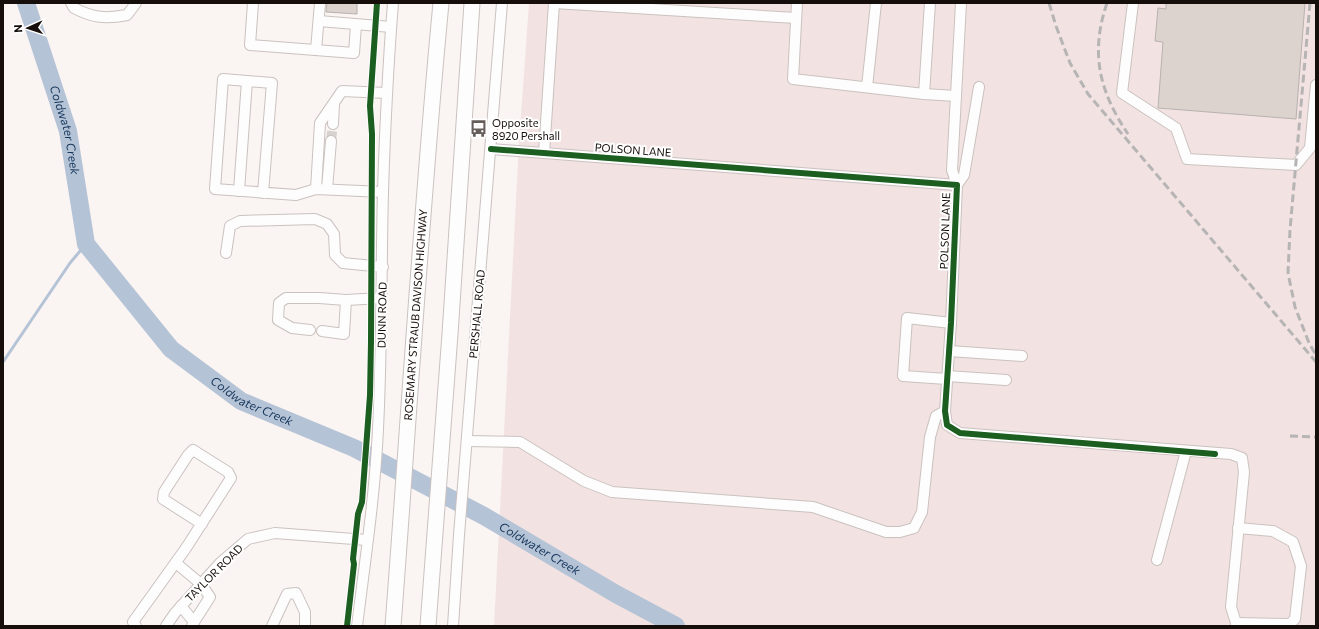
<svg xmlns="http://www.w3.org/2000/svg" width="1319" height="629" viewBox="0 0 1319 629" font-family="Commissioner,sans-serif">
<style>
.industrial{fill:#f2e3e2}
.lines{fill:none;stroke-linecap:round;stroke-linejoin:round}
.stream{stroke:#b5c3d6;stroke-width:3}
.river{stroke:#b5c3d6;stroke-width:18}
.building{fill:#dcd3cf;stroke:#b8b1ae}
.minor-tunnel{stroke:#d8d2cf;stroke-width:10;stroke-dasharray:10 5;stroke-linecap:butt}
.minor-casing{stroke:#cac2bf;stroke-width:12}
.highway-casing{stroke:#cac2bf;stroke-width:17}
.minor{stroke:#fefdfd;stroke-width:10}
.highway{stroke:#fefdfd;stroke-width:15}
.rail{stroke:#b6b4b4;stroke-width:3;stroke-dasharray:8 4;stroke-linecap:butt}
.cycleway-casing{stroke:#fff;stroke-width:8}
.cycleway{stroke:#1b5e20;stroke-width:6}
.labels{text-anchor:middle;stroke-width:4;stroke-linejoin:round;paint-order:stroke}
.poi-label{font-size:11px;fill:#160e0a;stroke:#fff;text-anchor:start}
.street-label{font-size:11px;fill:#160e0a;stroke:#fff}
.water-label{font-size:12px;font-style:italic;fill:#15365b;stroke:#fff}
</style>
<rect width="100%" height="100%" fill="#faf4f2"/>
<!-- industrial -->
<path class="industrial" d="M529,3H1316V626H494L519,143Z"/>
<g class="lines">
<!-- stream -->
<path class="stream" d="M3,362L70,263L86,244"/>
<!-- river -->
<path class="river" id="s1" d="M26,3L68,131L86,244L171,349L241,401L354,448L484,516L616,594L676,626"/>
</g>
<!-- building -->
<g class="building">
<path d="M327,3H357V14L326,12Z"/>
<path d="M1166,3H1305L1296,119L1158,108L1163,42L1155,41L1158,8L1166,9Z"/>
</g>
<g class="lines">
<!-- minor-tunnel -->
<path class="minor-tunnel" d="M331,141L333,124"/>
<defs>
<g id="minor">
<path d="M71,3L74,8C93,18 106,19 127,15L136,3"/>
<path d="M253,3L250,45L354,53L356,25"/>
<path d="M554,3L796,18"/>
<path d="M797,3L793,79L924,94L930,3"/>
<path d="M1133,3L1122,93L1176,128L1187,159L1296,165L1310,148L1316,85"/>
<path d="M319,21L391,27"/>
<path d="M316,50L320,3"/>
<path d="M867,87L876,3"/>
<path d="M924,94L956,96"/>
<path d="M333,124L334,104"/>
<path d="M491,149L957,185L951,323L945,411L947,425L960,433L1231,454L1242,458L1244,472L1231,607L1237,626"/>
<path d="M544,153L554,3"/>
<path d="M957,185L952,170L961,3"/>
<path d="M957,185L964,175L979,87"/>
<path d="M316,189L320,123L342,91L386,93"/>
<path d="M327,189L331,141"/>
<path d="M239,191L247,81"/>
<path d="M263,193L272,83L223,79L215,189L296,195L316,189L383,192"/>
<path d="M226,253L230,226L240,221L315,219L327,224L334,234L335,255L343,263L383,267"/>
<path d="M310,330L292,328L278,320L279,303L286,298H319L346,300L382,298"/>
<path d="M322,331L344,334L346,300"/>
<path d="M949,351L1022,356"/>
<path d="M947,376L1006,380"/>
<path d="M947,379L903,376L907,318L951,323"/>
<path d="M467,441L520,442L584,481L612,492L813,507L886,532H900L914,528L922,512L930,437L936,416L945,411"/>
<path d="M1157,560L1186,451"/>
<path d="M176,563L201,584L210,597L194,622"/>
<path d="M181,606L194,622L192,626"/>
<path d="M1236,623L1290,624L1295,619L1301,566L1293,542L1273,531L1238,528"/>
<path d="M136,626L133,622L186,548L231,478L228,472L193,450L188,455L164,492L163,499L202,524"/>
<path d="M166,626L175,613L220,563L248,539L275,533L367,540"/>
<path d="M272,626L287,594L296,593L305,612V626"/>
<path d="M357,626C365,561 375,495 378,429C382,350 381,271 383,191C385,128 388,66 393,3"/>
<path d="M453,626L459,535L502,3"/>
</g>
<g id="highway">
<path id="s2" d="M393,626C409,418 421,210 441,3"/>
<path d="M428,626L450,334L472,3"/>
</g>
</defs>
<!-- minor casing -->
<use href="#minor" class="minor-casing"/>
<!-- highway casing -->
<use href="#highway" class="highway-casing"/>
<!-- minor -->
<use href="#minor" class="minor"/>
<!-- highway -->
<use href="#highway" class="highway"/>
<!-- rail -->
<g class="rail">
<path d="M1049,3L1056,26L1070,63L1088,94L1316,362"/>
<path d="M1107,3C1090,53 1099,91 1128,134"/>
<path d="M1310,3L1290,230L1288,273L1295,307L1309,343L1316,355"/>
<path d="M1290,436L1316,437"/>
</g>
<defs>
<g id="cycleway">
<path d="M491,149L957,185L951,323L945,411L947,425L960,433L1215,454"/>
<path d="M347,626L354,564L353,559L358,514L362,502L370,395L371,341L372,134L370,106L377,3"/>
</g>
</defs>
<!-- cycleway casing -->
<use href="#cycleway" class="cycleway-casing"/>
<!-- cycleway -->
<use href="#cycleway" class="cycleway"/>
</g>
<!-- icons -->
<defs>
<symbol id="bus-bare" viewBox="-9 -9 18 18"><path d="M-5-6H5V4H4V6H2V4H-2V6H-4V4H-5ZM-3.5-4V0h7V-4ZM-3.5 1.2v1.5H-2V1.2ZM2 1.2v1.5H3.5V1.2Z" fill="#665e5b" stroke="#fff" stroke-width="2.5" paint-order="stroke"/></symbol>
</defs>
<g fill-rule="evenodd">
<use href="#bus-bare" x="466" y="116" width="25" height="25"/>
</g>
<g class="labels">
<!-- poi labels -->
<g class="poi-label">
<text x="492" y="127">Opposite<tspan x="492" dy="13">8920 Pershall</tspan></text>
</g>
<!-- street labels -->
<g class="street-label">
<text transform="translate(633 150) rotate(4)" y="4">POLSON LANE</text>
<text transform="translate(945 231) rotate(-88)" y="4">POLSON LANE</text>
<text dy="4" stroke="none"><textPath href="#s2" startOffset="312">ROSEMARY STRAUB DAVISON HIGHWAY</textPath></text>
<text transform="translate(477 314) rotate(-85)" y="4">PERSHALL ROAD</text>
<text transform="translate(382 315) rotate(-89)" y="4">DUNN ROAD</text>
<text transform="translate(214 573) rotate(-45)" y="4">TAYLOR ROAD</text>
</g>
<!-- water labels -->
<g class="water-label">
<text dy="4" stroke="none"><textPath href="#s1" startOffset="133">Coldwater Creek</textPath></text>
<text dy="4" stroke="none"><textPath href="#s1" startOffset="481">Coldwater Creek</textPath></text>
<text dy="4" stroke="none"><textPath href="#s1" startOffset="805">Coldwater Creek</textPath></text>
</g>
</g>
<!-- border -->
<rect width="1319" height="629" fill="none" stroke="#160e0a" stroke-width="8"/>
<!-- north arrow -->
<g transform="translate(28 28) rotate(267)" stroke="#ffffff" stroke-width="3" paint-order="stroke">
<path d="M0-3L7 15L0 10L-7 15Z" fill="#160e0a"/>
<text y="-6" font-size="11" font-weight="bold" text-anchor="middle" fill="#160e0a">N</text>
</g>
</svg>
